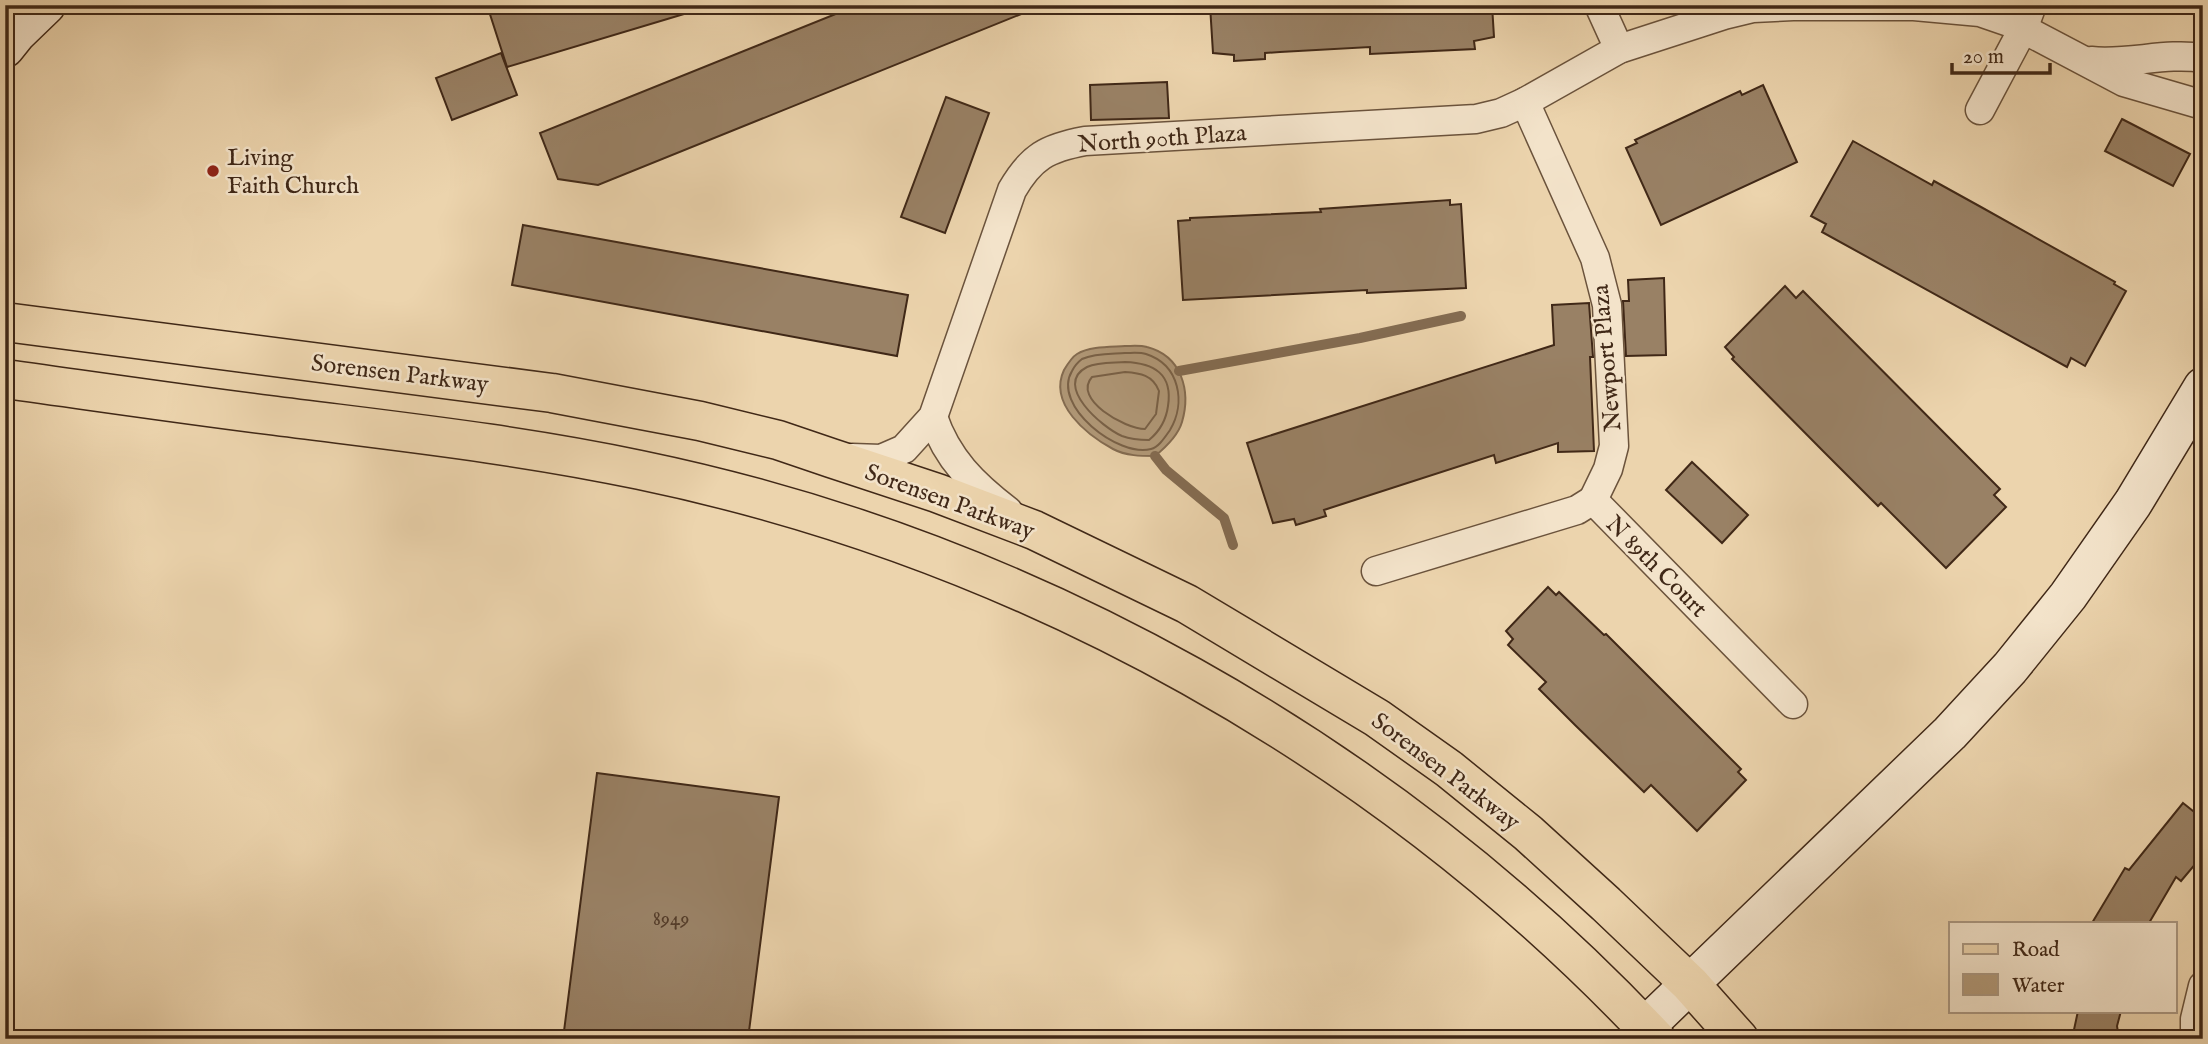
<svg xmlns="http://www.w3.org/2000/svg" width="2208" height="1044" viewBox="0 0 2208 1044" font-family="'IM FELL English',serif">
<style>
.water{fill:#b29a7a;stroke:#846c52;stroke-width:2}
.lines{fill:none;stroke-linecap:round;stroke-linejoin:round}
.shore{stroke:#796148;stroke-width:2}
.stream{stroke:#846c52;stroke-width:10}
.building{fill:#998165;stroke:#402817;stroke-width:2}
.street-casing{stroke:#6b533c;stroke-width:31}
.secondary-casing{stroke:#402817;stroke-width:41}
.primary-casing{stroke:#402817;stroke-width:41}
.street{stroke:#f3e3ca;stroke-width:28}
.secondary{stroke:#f3e3ca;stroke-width:38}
.primary{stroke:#ecd4ad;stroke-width:38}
.poi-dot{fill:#8f2418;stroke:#f3e3ca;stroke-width:2.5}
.labels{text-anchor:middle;stroke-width:5;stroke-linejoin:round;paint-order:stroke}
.number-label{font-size:21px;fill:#563e2a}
.street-label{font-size:24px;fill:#402817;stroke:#f3e3ca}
.poi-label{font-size:24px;fill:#402817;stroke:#f3e3ca;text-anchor:start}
</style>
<rect width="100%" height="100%" fill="#ecd4ad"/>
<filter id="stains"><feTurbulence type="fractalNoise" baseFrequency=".00286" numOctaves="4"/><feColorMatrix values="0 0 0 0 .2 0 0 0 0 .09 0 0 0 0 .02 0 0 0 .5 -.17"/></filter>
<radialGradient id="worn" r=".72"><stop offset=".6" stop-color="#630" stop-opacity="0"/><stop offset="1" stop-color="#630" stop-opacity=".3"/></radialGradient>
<!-- water -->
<path class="water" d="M1125,346C1132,346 1140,345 1147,347C1182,356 1191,391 1182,422C1178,436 1166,447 1155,456C1141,456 1126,456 1113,449C1087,435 1048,404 1064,370C1067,365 1072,357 1077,354C1090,346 1111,347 1125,346Z"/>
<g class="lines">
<!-- shore -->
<g class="shore">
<path d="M1125,353C1132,353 1140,352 1146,354C1180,365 1186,403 1170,430C1165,437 1159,447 1151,449C1119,458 1051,406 1072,371C1074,367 1078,362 1082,359C1095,353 1112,354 1125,353Z"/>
<path d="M1125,362C1154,363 1173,374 1168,406C1166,421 1160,431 1149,440C1140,440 1130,439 1122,436C1103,428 1052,385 1087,367C1098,362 1113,363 1125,362Z"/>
<path d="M1125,372C1140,373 1153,375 1159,391L1156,414L1145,429C1125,429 1072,399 1092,377Z"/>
</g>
<!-- stream -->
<g class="stream">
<path d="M1179,371L1360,338L1461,316"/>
<path d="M1155,456L1166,470L1224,518L1233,545"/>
</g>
</g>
<!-- building -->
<g class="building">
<path d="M487,5H693L694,11L507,67Z"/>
<path d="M858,5L1041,6L598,185L558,179L540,133Z"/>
<path d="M1210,5H1492L1494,37L1474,41L1475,49L1370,54V47L1280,52L1265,53V59L1234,61V55L1213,53Z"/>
<path d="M501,53L517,95L452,120L436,78Z"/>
<path d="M1167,82L1169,118L1091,120L1090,85Z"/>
<path d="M1763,85L1797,162L1661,225L1626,148L1637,143L1635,140L1740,91L1742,95Z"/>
<path d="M946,97L989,113L945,233L901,217Z"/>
<path d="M2122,119L2190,154L2173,186L2105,151Z"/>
<path d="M1853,141L1932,185L1934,181L1981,207L2115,282L2114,284L2126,291L2085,366L2071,358L2067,367L1822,232L1826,224L1811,216Z"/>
<path d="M1450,200V205L1461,204L1466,288L1367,293V290L1183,300L1178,221L1190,220V218L1321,212L1320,209Z"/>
<path d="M523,225L908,295L897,356L512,285Z"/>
<path d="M1664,278L1666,355L1626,356L1623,301H1629L1628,280Z"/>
<path d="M1785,286L1796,298L1803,291L2000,489L1994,495L2006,507L1946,568L1881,503L1878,506L1824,452L1732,359L1734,357L1725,347Z"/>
<path d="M1589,303L1593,357H1590L1594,451L1558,452V443L1496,463L1494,455L1324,510L1326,516L1296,525L1294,519L1273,523L1247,443L1554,345L1552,305Z"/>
<path d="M1692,462L1748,515L1722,543L1666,490Z"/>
<path d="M1548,587L1556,595L1559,592L1604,635L1606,634L1741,769L1738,772L1746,780L1697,831L1651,785L1644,792L1575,725L1539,689L1546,682L1508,645L1513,639L1506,631Z"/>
<path d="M597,773L779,797L748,1039H563Z"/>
<path d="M2183,803L2203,819V855L2181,881L2176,877L2149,923H2092L2125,868L2129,870Z"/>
<path d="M2078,1011H2121L2117,1026L2119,1039H2072Z"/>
</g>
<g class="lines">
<defs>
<g id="street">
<path d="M1599,5L1619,49"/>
<path d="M2091,61C2129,65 2165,52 2203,58"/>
<path d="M1525,102L1595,258L1607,305L1614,446L1608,469L1593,500"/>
<path d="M1980,110L2023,29L2032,5"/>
<path d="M933,417C947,459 974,485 1008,511"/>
<path d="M852,458L881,459L904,449L933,417L1012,190C1031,157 1047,148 1085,141L1476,119L1501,113L1525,102L1619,49L1724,15L1753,8L1793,6H1914L1980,12L2012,23L2124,82L2203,105"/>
<path d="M1593,500L1793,704"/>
<path d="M1376,571L1577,510L1593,500"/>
<path d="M2195,1039V1019L2203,986"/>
</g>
<g id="secondary">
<path d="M5,48L17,33L46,5"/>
<path d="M1645,1027L1950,733L2010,668L2068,596L2133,503L2203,387"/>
</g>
<g id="primary">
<path d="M5,322L552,393L700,421L778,440L831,458L937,493L1034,530L1187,604L1377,718L1449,769L1528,833L1606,904L1690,984L1739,1039"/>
<path d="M5,379C93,391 181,404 269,415C393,431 517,444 640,470C1026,550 1386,751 1656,1039"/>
</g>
</defs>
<!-- street casing -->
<use href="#street" class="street-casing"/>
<!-- secondary casing -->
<use href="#secondary" class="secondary-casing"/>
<!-- primary casing -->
<use href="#primary" class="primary-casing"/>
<!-- street -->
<use href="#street" class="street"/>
<!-- secondary -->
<use href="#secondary" class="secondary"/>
<!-- primary -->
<use href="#primary" class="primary"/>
</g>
<!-- markers -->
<circle class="poi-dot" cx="213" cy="171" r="7"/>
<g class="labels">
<!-- number labels -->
<g class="number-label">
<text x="671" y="925">8949</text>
</g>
<!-- street labels -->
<g class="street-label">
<text transform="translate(1162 138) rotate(-4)" y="8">North 90th Plaza</text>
<text transform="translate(1606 358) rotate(-95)" y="8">Newport Plaza</text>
<text transform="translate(400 373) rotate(7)" y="8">Sorensen Parkway</text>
<text transform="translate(950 501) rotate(20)" y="8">Sorensen Parkway</text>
<text transform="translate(1657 566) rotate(45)" y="8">N 89th Court</text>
<text transform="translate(1446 771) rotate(37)" y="8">Sorensen Parkway</text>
</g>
<!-- poi labels -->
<g class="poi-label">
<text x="227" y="165">Living<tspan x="227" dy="28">Faith Church</tspan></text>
</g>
</g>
<!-- margin -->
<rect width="2208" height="1044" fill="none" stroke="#ecd4ad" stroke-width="28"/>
<rect x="7" y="7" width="2194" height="1030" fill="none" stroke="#402817" stroke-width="3.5"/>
<rect x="14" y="14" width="2180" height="1016" fill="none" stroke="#402817" stroke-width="2"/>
<!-- legend -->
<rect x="1949" y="922" width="228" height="91" fill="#f3e3ca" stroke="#ab9882" stroke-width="2"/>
<rect x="1963" y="944" width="35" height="10" fill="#ecd4ad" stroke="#ab9882" stroke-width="2"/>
<text x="2012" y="956" font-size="21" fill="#402817">Road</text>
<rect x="1963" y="974" width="35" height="21" fill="#b29a7a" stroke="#ab9882" stroke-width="2"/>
<text x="2012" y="992" font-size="21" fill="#402817">Water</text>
<!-- scale -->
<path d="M1952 63v10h98v-10" fill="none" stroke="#402817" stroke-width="3.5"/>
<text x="1963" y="63" font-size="21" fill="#402817" stroke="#f3e3ca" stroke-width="5" paint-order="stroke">20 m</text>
<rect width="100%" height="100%" filter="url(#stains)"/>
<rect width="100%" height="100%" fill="url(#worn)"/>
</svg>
